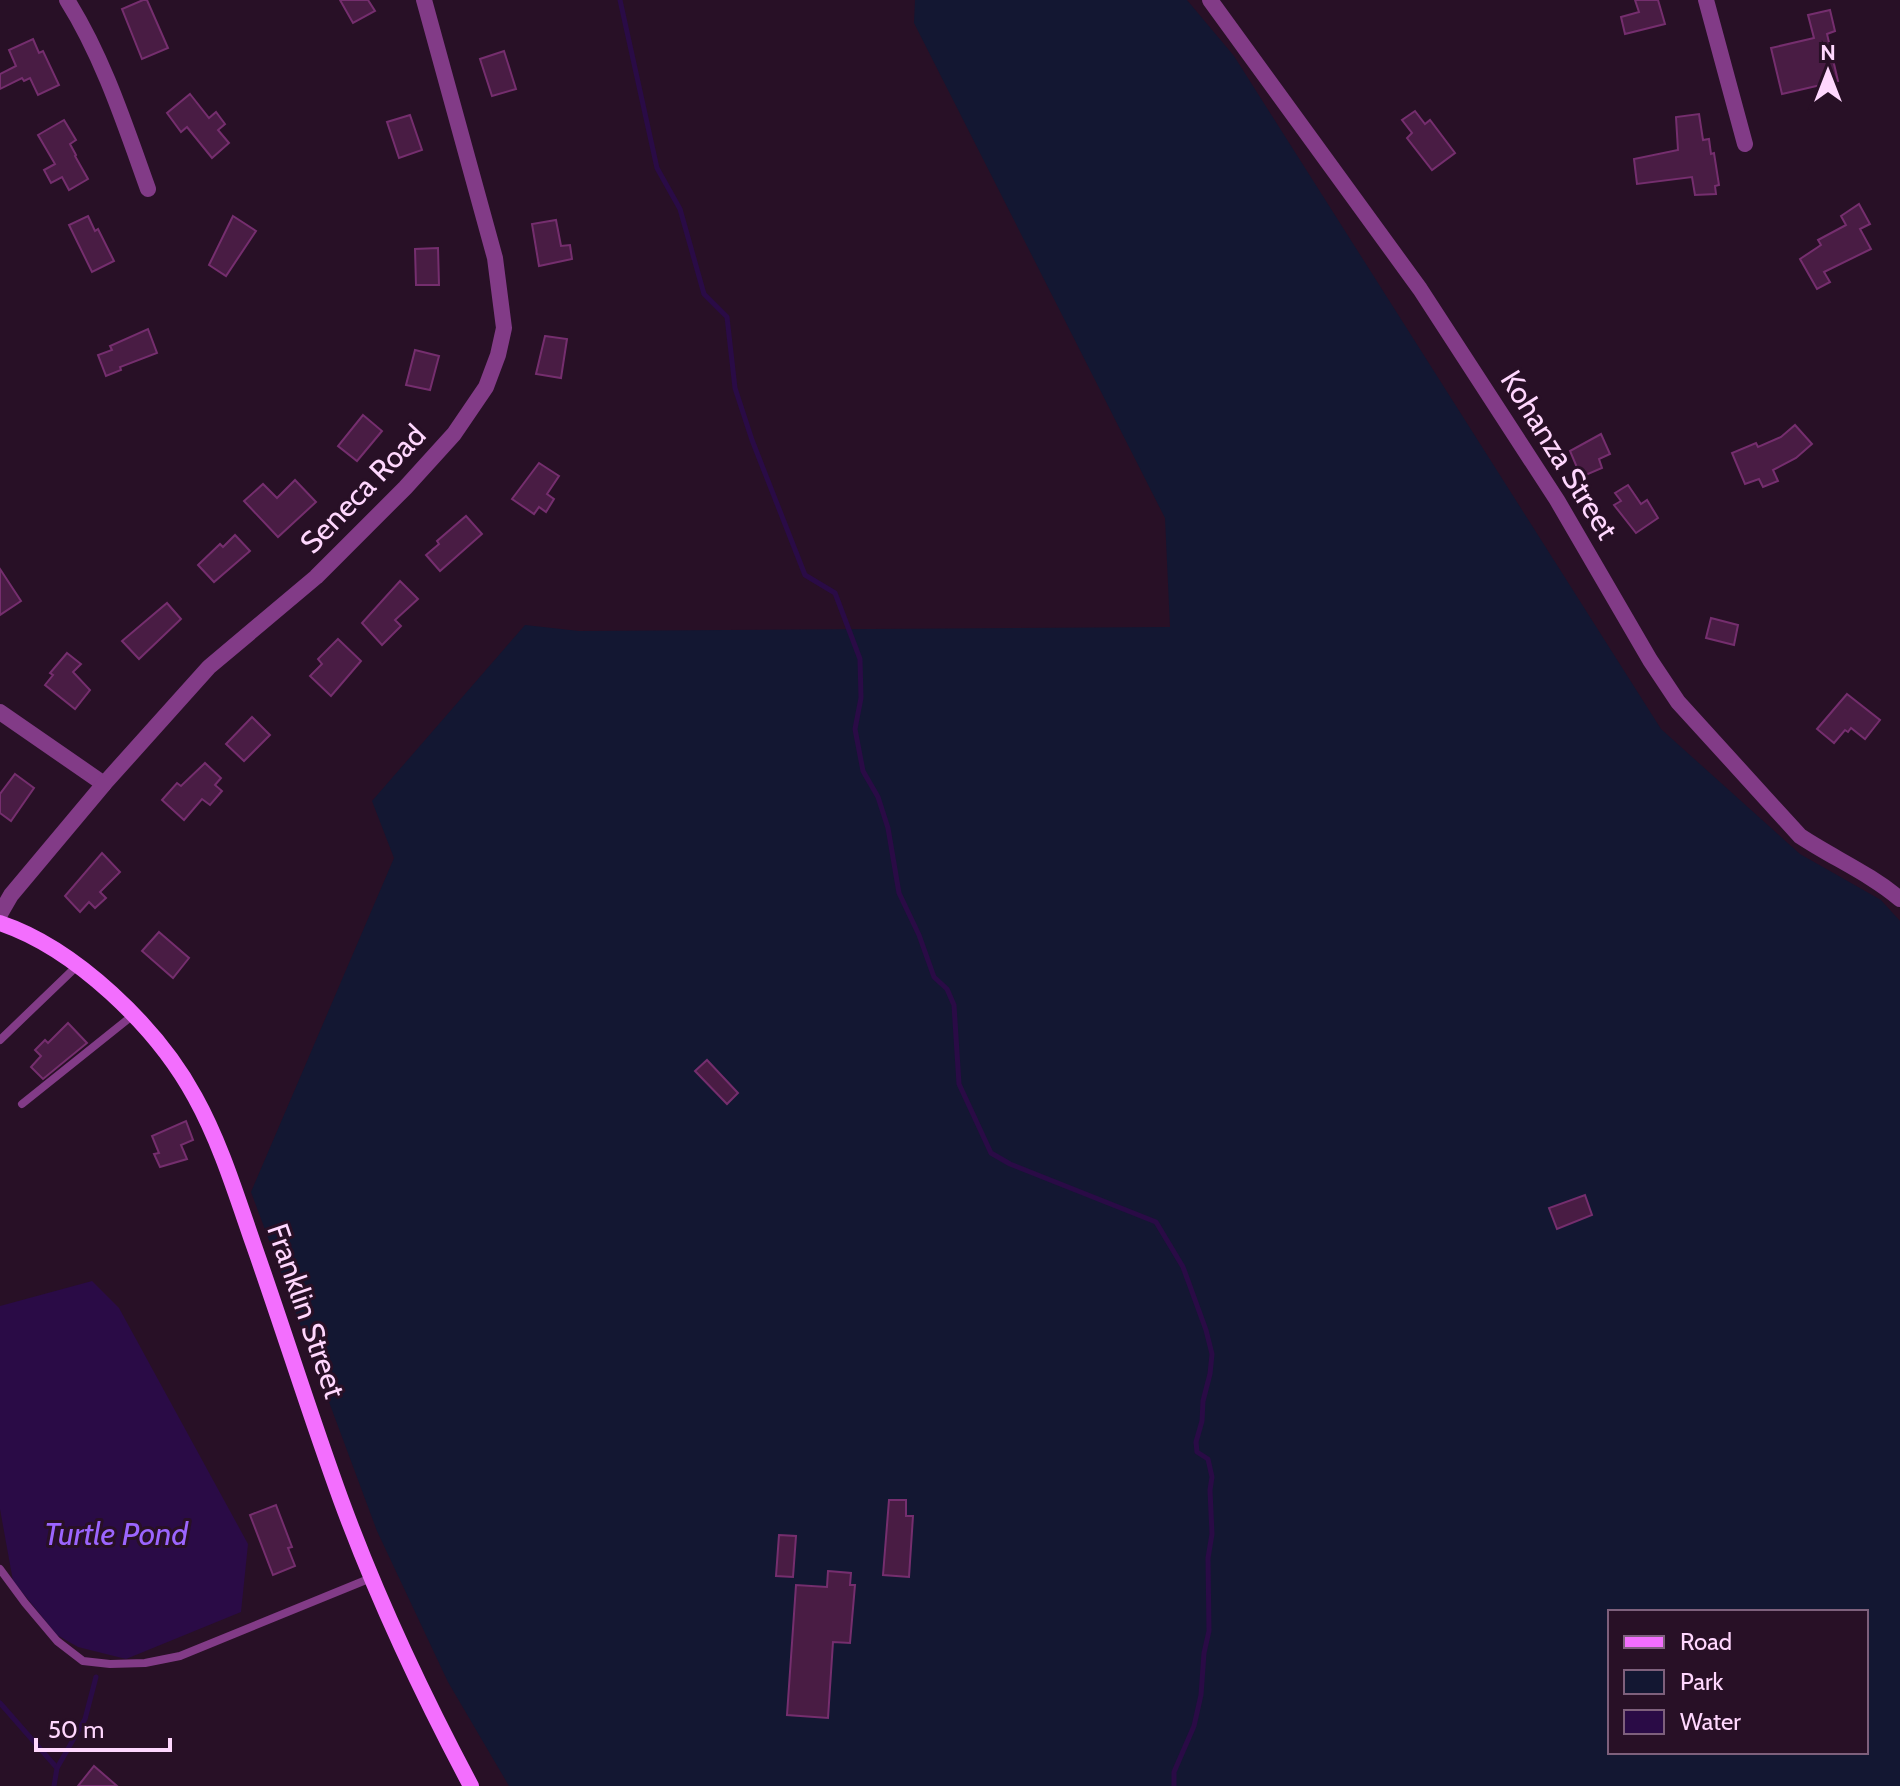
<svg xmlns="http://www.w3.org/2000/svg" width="1900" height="1786" viewBox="0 0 1900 1786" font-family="Cabin,sans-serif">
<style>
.green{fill:#131732;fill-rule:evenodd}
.water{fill:#2a0b46}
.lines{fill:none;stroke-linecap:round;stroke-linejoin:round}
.stream{stroke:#2a0b46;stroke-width:5}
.building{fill:#491c44;stroke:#752e6e;stroke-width:2}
.lane{stroke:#823b87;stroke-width:8}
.street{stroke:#823b87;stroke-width:16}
.secondary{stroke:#f36efe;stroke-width:16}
.labels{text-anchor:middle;stroke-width:6;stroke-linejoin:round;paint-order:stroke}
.street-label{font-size:30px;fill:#ffd7fe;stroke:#281026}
.water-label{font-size:32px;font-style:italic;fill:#9c65fe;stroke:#281026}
</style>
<rect width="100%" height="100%" fill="#281026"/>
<!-- green -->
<path class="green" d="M915,0H1187L1234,56L1661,729L1800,854L1881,900L1900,921V1786H509L448,1682L377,1531L251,1192L394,858L372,801L525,625L579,631L1170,627L1165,518L914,23ZM1610,1612H1866V1752H1610Z"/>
<!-- water -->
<path class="water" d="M92,1281L119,1308L248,1544L241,1612L126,1659L78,1647L57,1635L13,1581L0,1509V1306Z"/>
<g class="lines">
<!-- stream -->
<g class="stream">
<path d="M620,0L657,168L680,209L704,294L727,317L735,388L752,440L805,575L835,593L860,659L861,698L855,729L863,771L878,797L888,828L899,893L919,935L934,977L947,989L954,1005L959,1084L991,1153L1010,1164L1156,1222L1183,1267L1206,1330L1212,1354L1210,1374L1203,1401L1202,1421L1196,1442L1197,1452L1208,1459L1212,1477L1210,1490L1212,1534L1208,1558L1209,1631L1204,1653L1201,1695L1194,1726L1174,1772V1786"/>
<path d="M0,1703L57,1768"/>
<path d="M54,1786L57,1768L85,1719L96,1677"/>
</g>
</g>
<!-- building -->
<g class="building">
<path d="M143,0H147L168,48L142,59L122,9Z"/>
<path d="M340,0H368L375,11L353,23Z"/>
<path d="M1635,0H1658L1665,24L1625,34L1621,17L1639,12Z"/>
<path d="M1830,10L1835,31L1827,34L1838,81L1782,94L1771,48L1814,38L1808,15Z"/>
<path d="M33,39L39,53L43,51L59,85L38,95L30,78L24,81L22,78L0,89V74L16,66L9,50Z"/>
<path d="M504,51L516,89L492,96L480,59Z"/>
<path d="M190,94L209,118L216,112L225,124L218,130L229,143L212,158L187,127L181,132L167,113Z"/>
<path d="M1415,111L1425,124L1430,120L1455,153L1432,170L1407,138L1412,133L1402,120Z"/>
<path d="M1699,114L1703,140L1709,139L1711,154L1714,153L1719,185L1715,186L1716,194L1695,195L1692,177L1637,184L1634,159L1678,150L1676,117Z"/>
<path d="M410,115L422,150L399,158L387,122Z"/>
<path d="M64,120L76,140L70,144L76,155L75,156L88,179L69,190L62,177L51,183L44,170L55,164L38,135Z"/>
<path d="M1859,204L1870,224L1860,229L1871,249L1824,272L1830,282L1817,289L1800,259L1821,245L1818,240L1846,225L1841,216Z"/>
<path d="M88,216L95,231L98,229L114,261L92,272L69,225Z"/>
<path d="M233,216L256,231L226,276L209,265Z"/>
<path d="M556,220L561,246L570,245L572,259L539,266L532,224Z"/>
<path d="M438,248L439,285H416L415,249Z"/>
<path d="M148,329L157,353L120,367L121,370L106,376L98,355L112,350L110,346Z"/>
<path d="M545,336L567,339L561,378L536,374Z"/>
<path d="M415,350L439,356L430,390L406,385Z"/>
<path d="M363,415L382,431L357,461L338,446Z"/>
<path d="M1795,425L1812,444L1796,458L1773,470L1778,481L1763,487L1759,479L1745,484L1732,453L1756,443L1758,447L1781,437Z"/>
<path d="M1601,434L1610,454L1599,459L1602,468L1581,477L1570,451Z"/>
<path d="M539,463L559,476L547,494L554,499L546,512L539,507L534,514L512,499Z"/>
<path d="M295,480L316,502L278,537L244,501L263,484L277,498Z"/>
<path d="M1628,485L1641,504L1647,500L1658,518L1636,533L1614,505L1621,501L1615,493Z"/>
<path d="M466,516L482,534L440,571L426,555L439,544L437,541Z"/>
<path d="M235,535L250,551L214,582L198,565L220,544L223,547Z"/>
<path d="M0,569L21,601L0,615Z"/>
<path d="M400,581L418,599L395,620L401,626L382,645L362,623Z"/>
<path d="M167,603L181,619L139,659L122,641Z"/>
<path d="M1711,618L1738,625L1734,645L1706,638Z"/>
<path d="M338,639L361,661L331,696L310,676L322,664L318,659Z"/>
<path d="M67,653L81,664L73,672L90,690L75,709L45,685L53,675L50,673Z"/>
<path d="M1847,694L1880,720L1865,739L1851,728L1848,732L1845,730L1834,743L1817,729Z"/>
<path d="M252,717L270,735L244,761L226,744Z"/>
<path d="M205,763L221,778L215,785L222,791L210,805L202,799L184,820L162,800L177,783L181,786Z"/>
<path d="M15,774L34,788L11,821L0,813V794Z"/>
<path d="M102,853L120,872L100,892L106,898L95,908L89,902L80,912L65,896Z"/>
<path d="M159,932L189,958L173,978L142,951Z"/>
<path d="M68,1023L87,1043L43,1079L31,1067L41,1056L35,1050L45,1040L48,1043Z"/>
<path d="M707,1060L738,1093L727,1104L695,1071Z"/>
<path d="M186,1121L193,1140L181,1145L187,1159L160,1167L154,1154L159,1153L152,1136Z"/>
<path d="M1585,1195L1592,1215L1557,1229L1549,1208Z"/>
<path d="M889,1500H906V1516H913L909,1577L883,1575Z"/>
<path d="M276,1505L292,1547L288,1548L295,1566L273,1575L250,1515Z"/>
<path d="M779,1535L796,1536L793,1577L776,1576Z"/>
<path d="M828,1571L851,1573L850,1585H855L850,1643L833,1642L828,1718L787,1715L796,1585L827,1587Z"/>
<path d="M94,1766L117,1786H78Z"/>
</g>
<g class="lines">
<!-- lane -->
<g class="lane">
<path d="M0,1040L77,966"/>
<path d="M22,1104L132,1016"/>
<path d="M0,1569L25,1603L57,1641L83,1661L110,1664L145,1663L180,1656L371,1578"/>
</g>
<!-- street -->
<g class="street">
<path d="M67,0C103,57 125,125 148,189"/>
<path d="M1210,0L1420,289L1557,500L1650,660L1678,702L1800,836C1833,858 1869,873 1900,899"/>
<path d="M1706,0L1745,144"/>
<path d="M0,712L104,784"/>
<path d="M0,914L11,895L104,784L209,667L316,577L405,488L454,434L486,387L498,355L504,328L495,258L424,0"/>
</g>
<!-- secondary -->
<path class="secondary" d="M0,923C75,948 157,1027 195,1097C220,1142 236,1194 253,1243C283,1328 310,1415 341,1500C377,1598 422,1694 471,1786"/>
</g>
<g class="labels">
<!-- street labels -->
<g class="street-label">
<text transform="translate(1559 455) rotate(58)" y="10">Kohanza Street</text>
<text transform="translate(363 489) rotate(-46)" y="10">Seneca Road</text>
<text transform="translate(306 1311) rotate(71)" y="10">Franklin Street</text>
</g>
<!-- water labels -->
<g class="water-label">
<text x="116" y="1545">Turtle Pond</text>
</g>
</g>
<!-- legend -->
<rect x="1608" y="1610" width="260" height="144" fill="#281026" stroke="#7e607c" stroke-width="2"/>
<rect x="1624" y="1636" width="40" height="12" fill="#f36efe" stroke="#7e607c" stroke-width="2"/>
<text x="1680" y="1650" font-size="24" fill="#ffd7fe">Road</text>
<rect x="1624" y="1670" width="40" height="24" fill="#131732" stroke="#7e607c" stroke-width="2"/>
<text x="1680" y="1690" font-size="24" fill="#ffd7fe">Park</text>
<rect x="1624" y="1710" width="40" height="24" fill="#2a0b46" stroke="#7e607c" stroke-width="2"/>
<text x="1680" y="1730" font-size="24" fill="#ffd7fe">Water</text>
<!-- north arrow -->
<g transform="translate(1828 72)" stroke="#281026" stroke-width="6" paint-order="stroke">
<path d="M0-6L14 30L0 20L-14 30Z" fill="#ffd7fe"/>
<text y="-12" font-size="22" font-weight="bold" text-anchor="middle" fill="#ffd7fe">N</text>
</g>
<!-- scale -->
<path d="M36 1738v12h134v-12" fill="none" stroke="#ffd7fe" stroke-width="4"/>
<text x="48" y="1738" font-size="24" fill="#ffd7fe" stroke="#281026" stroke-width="6" paint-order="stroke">50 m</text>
</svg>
